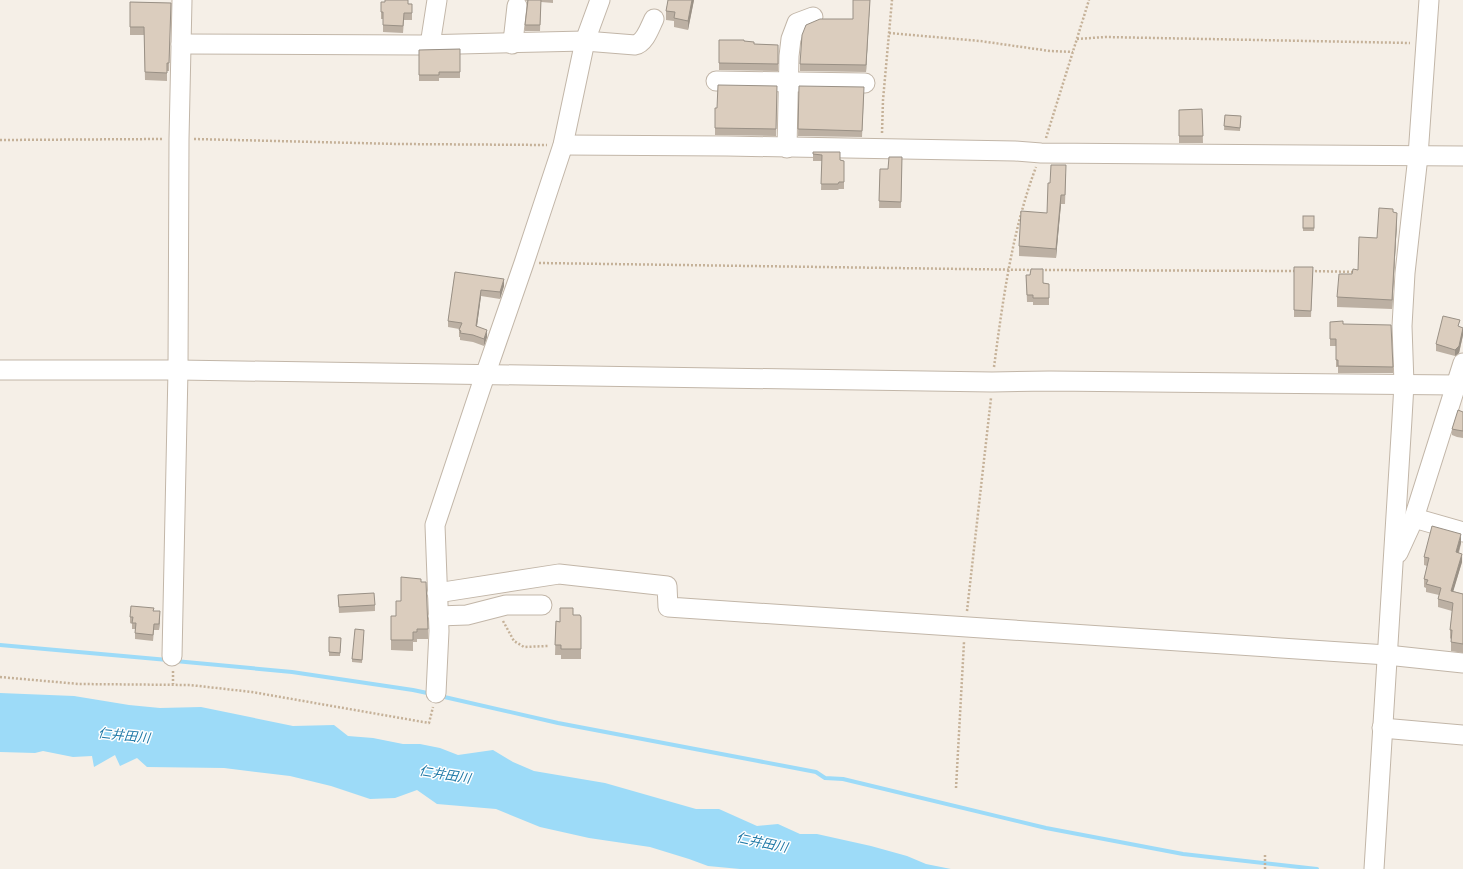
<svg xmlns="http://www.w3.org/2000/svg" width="1463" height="869" viewBox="0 0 1463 869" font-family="'Alegreya Sans','Noto Sans JP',sans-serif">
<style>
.water{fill:#9ddbf8}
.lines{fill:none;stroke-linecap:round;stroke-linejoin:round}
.stream{stroke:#9ddbf8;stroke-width:4}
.minor-casing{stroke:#c2b6a8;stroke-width:21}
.path{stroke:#c5b198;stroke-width:2.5;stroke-dasharray:2 2;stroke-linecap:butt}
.minor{stroke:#fff;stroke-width:19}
.wall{fill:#bcb0a3}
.shaded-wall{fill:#999085}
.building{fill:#dbcdbe;stroke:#999085}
.labels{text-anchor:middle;stroke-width:3;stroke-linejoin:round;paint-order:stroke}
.water-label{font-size:13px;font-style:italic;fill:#1f79a7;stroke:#fff}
</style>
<rect width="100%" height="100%" fill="#f5efe7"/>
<!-- water -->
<path class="water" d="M0,693L74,696L129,705L160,708L201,707L293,726L334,725L348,736L373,738L403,744H420L440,748L458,755L493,750L513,762L534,771L605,783L696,809H719L757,826L778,824L800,834H817L871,846L907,856L926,864L951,869H740L708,866L689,859L650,847L589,838L540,827L496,809L437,804L417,790L395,798L370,799L331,786L290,776L224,768L147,767L137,758L120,766L115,755L94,767L92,756L73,757L43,751L35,753L0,752Z"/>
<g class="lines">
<!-- stream -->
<g class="stream">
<path d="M0,645L168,660"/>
<path d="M175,661L292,672L413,690L432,694"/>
<path d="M440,696L558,723L816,772L825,778L843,779L1046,828L1183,854L1317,869"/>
</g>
<defs>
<g id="minor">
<path d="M181,44L420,45L585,41L635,45C645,43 650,27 654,19"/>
<path d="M512,44L514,33L517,6"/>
<path d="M430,45L437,0"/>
<path d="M716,81L865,83"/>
<path d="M563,145L727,146L1015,151L1041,153L1463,156"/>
<path d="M787,148L789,56L791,39L797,23L813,17"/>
<path d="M0,370H178L992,382L1050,381L1457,385"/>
<path d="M1414,518L1463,532"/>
<path d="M1398,553L1414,518L1463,363"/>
<path d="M437,593L559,574L667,586L668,607L1387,655L1463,663"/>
<path d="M438,616L467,615L506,605H542"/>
<path d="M172,656L178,370L179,139L182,0"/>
<path d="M436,693L439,631L435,525L481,387L524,263L563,145L585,41L600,0"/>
<path d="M1382,728L1463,735"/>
<path d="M1374,869L1402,419L1404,384L1402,326L1405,273L1418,156L1429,0"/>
</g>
</defs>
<!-- minor casing -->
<use href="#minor" class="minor-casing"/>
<!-- path -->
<g class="path">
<path d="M889,33L980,41L1050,51L1073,52"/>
<path d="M1077,39L1105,37L1410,43"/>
<path d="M882,133L883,100L892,0"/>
<path d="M1046,138L1089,0"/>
<path d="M194,139L398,144L547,145"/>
<path d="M0,140L163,139"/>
<path d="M539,263L1034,270"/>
<path d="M1041,270L1296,271"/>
<path d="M1311,271L1356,272"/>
<path d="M994,367C1003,299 1012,231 1036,167"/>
<path d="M967,611L991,398"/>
<path d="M503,621L514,641L524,647L548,646"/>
<path d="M173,671V684"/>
<path d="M0,677L79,684L190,685L252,692L429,723L433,707"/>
<path d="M956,788L964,642"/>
<path d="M1265,869V855"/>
</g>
<!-- minor -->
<use href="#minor" class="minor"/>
</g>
<!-- wall -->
<g class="wall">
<path d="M525,0H553V3L541,2L540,31H525V25L527,5V1Z"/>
<path d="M668,0H694L688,30L674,27V21L666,20V11Z"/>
<path d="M870,0L866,72L800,71V64L853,19Z"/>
<path d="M130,2L171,3L169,71H167V81L145,80L144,35H130Z"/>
<path d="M381,2L412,4V20H404L403,33L383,32V19H381Z"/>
<path d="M719,40L744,41L754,44L778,45V71L719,70Z"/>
<path d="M460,49V78H439V81H419V50Z"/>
<path d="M777,86L776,136L715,135V108H717Z"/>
<path d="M799,86L864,94L862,137L798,136Z"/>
<path d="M1202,109L1203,143H1179V110Z"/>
<path d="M1225,115L1241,116L1240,131L1224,130Z"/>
<path d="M813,152L840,160L844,161V189H839L838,190H821L822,161H813Z"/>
<path d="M902,157L901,208H879L880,169H888Z"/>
<path d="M1066,174L1065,204H1061L1056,258L1019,256V246L1047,213L1050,183Z"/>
<path d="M1393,212L1397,222L1392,309L1337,307V297L1352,274L1358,270Z"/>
<rect x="1303" y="216" width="11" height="15"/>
<path d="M1294,267H1313L1311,317H1294Z"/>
<path d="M455,272L504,286L500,299L481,296L477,326L487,337L484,346L473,342L460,340V337H459V329L448,327V321Z"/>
<path d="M1026,275L1043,283L1049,284V305H1033V302H1027Z"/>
<path d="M1330,322L1343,324L1393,367V373H1338V367H1336V346H1330Z"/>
<path d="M1460,327L1463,328V335L1459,353L1455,356L1436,351V344Z"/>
<path d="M1463,412V438L1457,437L1452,435V429Z"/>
<path d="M1461,543L1459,553L1462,562L1453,591L1463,594V653L1451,651V639L1450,638V630L1452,611L1438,607V599L1439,595L1426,592V588L1424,587V579L1427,566L1424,565V557Z"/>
<path d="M421,582L428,629V639H417V642H413V651L391,650V616H396L401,601Z"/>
<path d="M338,595L375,605V611L339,613Z"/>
<path d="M154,611L160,618L159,630H154L153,641L135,639V629H132V624L130,623V617Z"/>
<path d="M573,615L581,617V659H561V655H555L556,621L560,622Z"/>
<path d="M364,633L362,663L352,662V659Z"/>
<path d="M329,637L341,638L340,656H329Z"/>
</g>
<!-- shaded-wall -->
<g class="shaded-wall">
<path d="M692,0H694L688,30V21Z"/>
<path d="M870,0L866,72V65Z"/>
<path d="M1061,195V204L1056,258V249Z"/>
<path d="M1397,213V222L1392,309V300Z"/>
<path d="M504,279V286L500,299V292Z"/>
<path d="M481,290V296L476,333V326Z"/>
<path d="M1463,328V335L1459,353L1455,356V350Z"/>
<path d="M487,330V337L484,346V339Z"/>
<path d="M1461,534V543L1456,561V552Z"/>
<path d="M1462,554V562L1451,599V591Z"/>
<path d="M160,611V618L159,630V624Z"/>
</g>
<!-- building -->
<g class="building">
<path d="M385,0H408V4H412V13H404L403,26L383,25V12H381V2H385Z"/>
<path d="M528,0H541L540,25H525Z"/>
<path d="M668,0H692L688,21L674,18L675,12L666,11Z"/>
<path d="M853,0H870L866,65L800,64L802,35L806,25L820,19H853Z"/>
<path d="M130,2L171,3L169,63H167V73L145,72L144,27H130Z"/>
<path d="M719,40H744V41L754,42V44L778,45V64L719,63Z"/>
<path d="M460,49V72H439V75H419V50Z"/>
<path d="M718,85L777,86L776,129L715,128V108H717Z"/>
<path d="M799,86L864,87L862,131L798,129Z"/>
<path d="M1202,109L1203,136H1179V110Z"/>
<path d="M1225,115L1241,116L1240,128L1224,126Z"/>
<path d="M813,152H840V160L844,161V182H839L838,184H821L822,155L813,154Z"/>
<path d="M889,157H902L901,202L879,201L880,169H888Z"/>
<path d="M1051,165H1066L1065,195H1061L1056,249L1019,246L1021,211L1047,213L1048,183H1050Z"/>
<path d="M1379,208L1393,209V212L1397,213L1392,300L1337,297L1339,274H1352L1353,269L1358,270L1359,237L1377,238Z"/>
<rect x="1303" y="216" width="11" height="12"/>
<path d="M1294,267H1313L1311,311L1294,310Z"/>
<path d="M1031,269H1043V283L1049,284V298H1033V295H1027L1026,275H1030Z"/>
<path d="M455,272L504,279L500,292L481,290L476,326L487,330L484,339L473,335L460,333L461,331L459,330L462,323L448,321Z"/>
<path d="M1443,316L1460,320L1458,326L1463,328L1459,346L1455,350L1436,344Z"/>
<path d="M1343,321V324L1391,325L1393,367L1338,366V360H1336V339H1330V322Z"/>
<path d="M1458,410L1463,412V431L1457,430L1452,429Z"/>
<path d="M1432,526L1461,534L1456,552L1462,554L1451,591L1463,594V644L1451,642L1452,630H1450L1453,603L1438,599L1441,588L1426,584L1428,580L1424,579L1429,558L1424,557Z"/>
<path d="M401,577L421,579V582H426L428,629H417V632H413V640H391V616H396V601H401Z"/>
<path d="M374,593L375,605L339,607L338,595Z"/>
<path d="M131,606L154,608L153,611H160L159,624H154L153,635L135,633L136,623H132L133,617H130Z"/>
<path d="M560,608H573V615H580L581,617V649H561V645H555L556,621L560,622Z"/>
<path d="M355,629L364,630L362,660L352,659Z"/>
<path d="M329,637L341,638L340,653L329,652Z"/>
</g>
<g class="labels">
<!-- water labels -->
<g class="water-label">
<text transform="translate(124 735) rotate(6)" y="5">仁井田川</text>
<text transform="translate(445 774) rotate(9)" y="5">仁井田川</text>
<text transform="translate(762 842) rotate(12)" y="5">仁井田川</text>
</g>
</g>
</svg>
